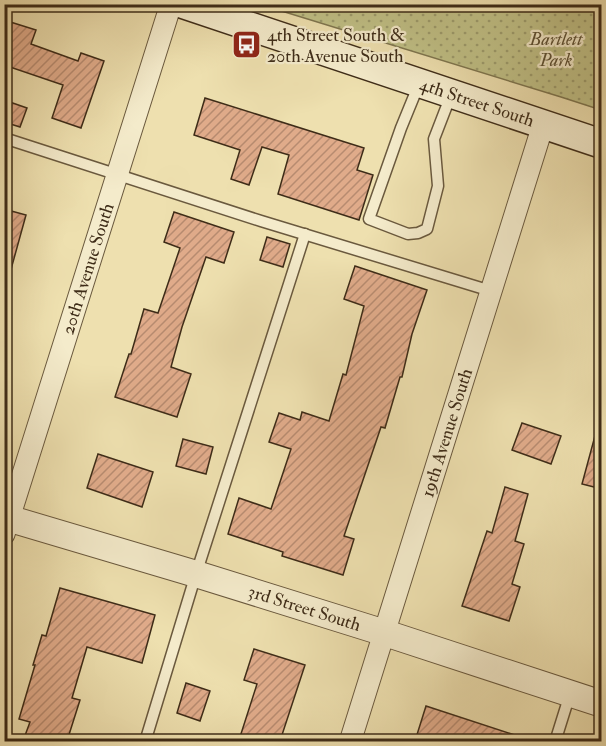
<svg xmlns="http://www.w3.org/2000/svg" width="606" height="746" viewBox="0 0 606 746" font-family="'IM FELL Double Pica',serif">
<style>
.green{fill:url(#green-dots);stroke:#7f764f;stroke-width:1.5}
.building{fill:url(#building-hatch);stroke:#3e2c18;stroke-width:1.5}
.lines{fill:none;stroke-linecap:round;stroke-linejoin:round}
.service-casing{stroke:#6a593e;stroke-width:13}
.minor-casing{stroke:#6a593e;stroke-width:23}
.tertiary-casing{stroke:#6a593e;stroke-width:28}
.secondary-casing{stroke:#3e2c18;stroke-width:31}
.service{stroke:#f4ebcb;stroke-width:10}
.minor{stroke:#f4ebcb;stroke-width:21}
.tertiary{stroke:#f4ebcb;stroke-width:26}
.secondary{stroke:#f4ebcb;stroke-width:28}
.labels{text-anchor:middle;stroke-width:4.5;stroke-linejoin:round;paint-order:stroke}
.poi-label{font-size:18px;fill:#3e2c18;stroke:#f4ebcb;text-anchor:start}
.park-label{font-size:18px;font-style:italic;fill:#5e5134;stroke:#f4ebcb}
.street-label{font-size:18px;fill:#3e2c18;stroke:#f4ebcb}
</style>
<defs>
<pattern id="green-dots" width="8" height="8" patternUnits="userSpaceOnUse" patternTransform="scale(1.5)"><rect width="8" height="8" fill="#c0c086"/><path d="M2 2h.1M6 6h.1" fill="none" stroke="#9d9c6d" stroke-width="1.8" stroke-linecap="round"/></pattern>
<pattern id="building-hatch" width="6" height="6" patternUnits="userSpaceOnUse" patternTransform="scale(1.5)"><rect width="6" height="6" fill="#e0ab8a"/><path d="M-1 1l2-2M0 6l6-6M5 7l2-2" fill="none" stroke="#b78b70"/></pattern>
</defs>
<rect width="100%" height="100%" fill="#eee0af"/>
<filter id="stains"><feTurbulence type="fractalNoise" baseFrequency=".00333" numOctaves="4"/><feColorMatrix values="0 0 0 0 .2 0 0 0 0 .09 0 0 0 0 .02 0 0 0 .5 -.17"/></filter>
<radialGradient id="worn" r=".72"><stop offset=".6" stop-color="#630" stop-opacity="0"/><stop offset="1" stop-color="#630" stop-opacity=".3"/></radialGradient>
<!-- green -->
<path class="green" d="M262,5H601V110L561,97Z"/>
<!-- building -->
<g class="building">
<path d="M4,20L36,30L31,44L78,61L81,53L104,61L81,128L52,118L63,85L4,65Z"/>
<path d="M205,98L364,148L357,170L373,175L359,220L278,194L289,155L262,147L249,185L231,179L240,150L194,135Z"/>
<path d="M4,100L27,108L20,127L4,122Z"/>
<path d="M4,209L26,215L10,273L4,272Z"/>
<path d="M174,212L234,232L224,263L206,257L182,327L171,367L191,374L177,417L115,397L129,354H131L144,309L158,313L180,248L164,242Z"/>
<path d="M267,237L290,244L283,267L260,260Z"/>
<path d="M355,266L427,290L412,334L402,377H400L385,428L381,427L344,536L354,539L343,575L282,556L283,552L228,534L239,498L271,509L291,449L269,442L279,413L300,420L302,412L329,421L343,374L346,375L364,306L344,299Z"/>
<path d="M522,423L561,436L551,464L512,450Z"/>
<path d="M596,432L602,433V489L582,484Z"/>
<path d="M183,439L213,447L206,474L176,466Z"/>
<path d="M98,454L153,472L142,507L87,488Z"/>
<path d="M505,487L528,494L515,541L524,544L512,584L520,587L509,621L462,606L487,531L492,533Z"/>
<path d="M60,588L155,615L142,663L87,647L72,698L80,700L67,741H23L30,722L19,719L35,665H33L42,635L46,636Z"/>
<path d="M254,649L305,665L280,741H255L240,737L257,684L244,680Z"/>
<path d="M186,683L210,691L200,721L177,713Z"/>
<path d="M426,706L524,738V741H415Z"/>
</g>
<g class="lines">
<defs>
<g id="service">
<path d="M419,84L401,128L369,219L408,234L418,233L427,229L438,186L434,139L451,95"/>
<path d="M4,138L261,221L491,291"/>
<path d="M145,742L196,574L305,234"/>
<path d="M555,742L570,694"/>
</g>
<g id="minor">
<path id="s1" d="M4,534L171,4"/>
<path id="s2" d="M350,742L543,125"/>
</g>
<g id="tertiary">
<path id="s3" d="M4,517L196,574L385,633L602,704"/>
</g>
<g id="secondary">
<path id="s4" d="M183,4L602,144"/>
</g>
</defs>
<!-- service casing -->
<use href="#service" class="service-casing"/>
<!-- minor casing -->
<use href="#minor" class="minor-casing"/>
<!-- tertiary casing -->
<use href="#tertiary" class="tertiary-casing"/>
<!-- secondary casing -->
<use href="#secondary" class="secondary-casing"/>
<!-- service -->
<use href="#service" class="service"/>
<!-- minor -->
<use href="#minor" class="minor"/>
<!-- tertiary -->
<use href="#tertiary" class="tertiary"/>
<!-- secondary -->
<use href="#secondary" class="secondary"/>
</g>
<!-- icons -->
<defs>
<symbol id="bus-square" viewBox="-11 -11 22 22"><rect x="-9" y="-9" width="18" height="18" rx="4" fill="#8f2418" stroke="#f4ebcb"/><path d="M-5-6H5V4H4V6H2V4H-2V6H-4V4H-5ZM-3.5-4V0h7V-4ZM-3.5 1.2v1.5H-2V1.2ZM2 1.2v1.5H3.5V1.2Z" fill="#fff"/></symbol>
</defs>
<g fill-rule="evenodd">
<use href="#bus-square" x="230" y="28" width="33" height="33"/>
</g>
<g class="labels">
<!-- poi labels -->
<g class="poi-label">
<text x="267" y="41">4th Street South &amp;<tspan x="267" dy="21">20th Avenue South</tspan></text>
</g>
<!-- park labels -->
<g class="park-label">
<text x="556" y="45">Bartlett<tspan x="556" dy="21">Park</tspan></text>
</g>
<!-- street labels -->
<g class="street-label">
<text dy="6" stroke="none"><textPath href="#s4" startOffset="310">4th Street South</textPath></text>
<text dy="6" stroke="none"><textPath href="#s1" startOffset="278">20th Avenue South</textPath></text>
<text dy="6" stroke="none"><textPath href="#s2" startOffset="324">19th Avenue South</textPath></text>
<text dy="6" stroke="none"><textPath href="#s3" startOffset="314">3rd Street South</textPath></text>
</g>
</g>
<!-- margin -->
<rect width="606" height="746" fill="none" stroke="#eee0af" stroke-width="24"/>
<rect x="6" y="6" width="594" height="734" fill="none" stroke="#3e2c18" stroke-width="3"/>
<rect x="12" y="12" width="582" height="722" fill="none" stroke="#3e2c18" stroke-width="1.5"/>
<rect width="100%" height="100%" filter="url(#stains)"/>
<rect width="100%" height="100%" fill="url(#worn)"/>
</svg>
